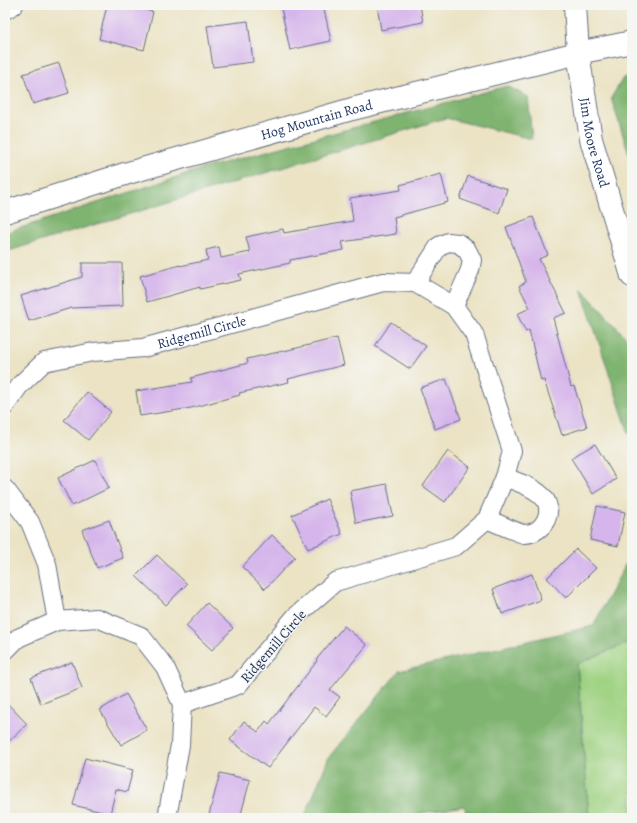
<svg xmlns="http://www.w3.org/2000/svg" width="637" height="823" viewBox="0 0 637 823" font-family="Alegreya,serif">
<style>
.green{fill:#9fd281;stroke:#5d8070}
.forest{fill:#7fb46f;stroke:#4d7266}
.building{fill:#d5b5eb}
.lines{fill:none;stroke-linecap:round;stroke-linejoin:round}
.minor-casing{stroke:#646e82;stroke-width:20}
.tertiary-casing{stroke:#646e82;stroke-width:24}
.minor{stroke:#fff;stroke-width:18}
.tertiary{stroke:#fff;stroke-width:22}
.labels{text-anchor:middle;stroke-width:3;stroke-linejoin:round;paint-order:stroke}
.street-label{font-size:14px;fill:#1b2f5e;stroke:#f6f6f2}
</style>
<rect width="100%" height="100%" fill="#f6f6f2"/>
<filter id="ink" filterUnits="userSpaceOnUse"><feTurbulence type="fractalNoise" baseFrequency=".025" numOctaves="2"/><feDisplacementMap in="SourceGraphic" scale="8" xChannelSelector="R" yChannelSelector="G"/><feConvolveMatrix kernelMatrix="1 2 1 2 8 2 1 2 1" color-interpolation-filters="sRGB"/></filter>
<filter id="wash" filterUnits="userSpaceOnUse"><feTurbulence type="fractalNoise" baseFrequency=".012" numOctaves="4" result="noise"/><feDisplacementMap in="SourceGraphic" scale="16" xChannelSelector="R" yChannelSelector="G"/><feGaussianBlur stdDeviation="0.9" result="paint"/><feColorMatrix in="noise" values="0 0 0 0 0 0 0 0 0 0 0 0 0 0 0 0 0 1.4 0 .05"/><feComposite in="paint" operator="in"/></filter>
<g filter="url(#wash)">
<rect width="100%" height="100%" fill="#ebe3c4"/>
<!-- green -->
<path class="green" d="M632,641V818H589L577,663Z"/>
<!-- forest -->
<g class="forest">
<path d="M632,76V163L611,98L623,78Z"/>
<path d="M507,86L528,97L532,139L446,118L5,252V233L201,169Z"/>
<path d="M581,288L632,344V443Z"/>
<path d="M632,552V641L577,664L589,818H466L465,806L392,818H304L329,757L399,671L593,626Z"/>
</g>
<g id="blocks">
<!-- building -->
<g class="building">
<path d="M107,5H124L153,12L144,50L99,39Z"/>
<path d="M296,5H323L331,41L290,50L281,8Z"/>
<path d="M377,5H420L423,22L381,30Z"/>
<path d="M248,21L253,62L213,67L207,26Z"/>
<path d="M59,63L69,93L33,104L23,74Z"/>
<path d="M441,174L448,202L394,217L396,234L342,242L344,250L290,260V263L239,274L241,280L200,289V287L147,302L140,276L180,265V266L208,260L206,250L219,247L221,258L250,252L246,237L283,229L284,233L353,221L350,198L401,190L400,185Z"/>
<path d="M468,176L507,189L499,213L460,199Z"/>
<path d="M533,217L548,255L539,259L566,313L553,318L571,387L574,386L587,427L562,435L544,380L541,381L529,330L526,332L517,314L530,308L519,286L526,282L506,227Z"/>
<path d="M82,263H122L123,306L71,308L29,321L21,296L82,277Z"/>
<path d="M391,322L426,346L410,369L375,346Z"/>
<path d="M337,338L344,365L288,379L289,382L239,393L240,395L191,408L140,416L136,391L192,382L191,378L248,363L247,359L297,348Z"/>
<path d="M446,379L461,419L435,429L420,388Z"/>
<path d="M87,392L111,412L88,440L64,420Z"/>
<path d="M595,444L616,479L593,494L571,458Z"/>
<path d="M448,451L470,467L445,502L423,486Z"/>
<path d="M95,460L109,488L72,506L58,478Z"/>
<path d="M387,484L393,516L356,523L350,491Z"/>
<path d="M327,499L342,534L308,549L292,515Z"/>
<path d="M597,506L625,512L618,546L590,540Z"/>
<path d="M109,520L123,558L97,568L82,530Z"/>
<path d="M272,535L295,557L265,589L242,567Z"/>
<path d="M576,549L596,568L566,598L547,578Z"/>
<path d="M157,555L187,584L166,605L136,576Z"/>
<path d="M532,574L541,600L502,614L493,589Z"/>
<path d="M207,603L233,628L212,650L186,626Z"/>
<path d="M344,626L367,645L330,690L340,697L326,716L314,707L268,768L230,740L244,721L258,732L266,721L269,724L317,661L316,660Z"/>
<path d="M72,662L82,688L41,704L31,678Z"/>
<path d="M126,694L147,730L121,745L100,710Z"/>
<path d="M5,701L27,724L5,745Z"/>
<path d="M85,758L133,770L127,792L116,789L110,814L73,805Z"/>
<path d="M220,773L250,780L240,818H223L209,815Z"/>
</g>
</g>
</g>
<g filter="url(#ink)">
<use href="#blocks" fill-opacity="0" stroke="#646e82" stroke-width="1"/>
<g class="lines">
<defs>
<g id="minor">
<path d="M5,10L14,5"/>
<path d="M415,283L439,246L448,242L458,243L467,250L472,260L470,270L454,306"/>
<path id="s1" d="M5,406L19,386L44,362L93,352L143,348L383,282L415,283L454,306L474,334L512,451L505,477L487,519L456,546L335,582L295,617L238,685L182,704"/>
<path d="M5,489L30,522L47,564L57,621"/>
<path d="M487,519C494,522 518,533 524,534C544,534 557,509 541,495C532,486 517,482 505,477"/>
<path d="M5,651L18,638L57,621L97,618L141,636L165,667L182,704L180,745L167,818"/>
</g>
<g id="tertiary">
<path id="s2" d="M575,5L578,53L591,139L632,276"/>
<path id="s3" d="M5,212L128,173L352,109L578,53L632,42"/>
</g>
</defs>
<!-- minor casing -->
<use href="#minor" class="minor-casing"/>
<!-- tertiary casing -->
<use href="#tertiary" class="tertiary-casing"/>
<!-- minor -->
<use href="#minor" class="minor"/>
<!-- tertiary -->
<use href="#tertiary" class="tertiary"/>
</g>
</g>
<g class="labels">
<!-- street labels -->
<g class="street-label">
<text dy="5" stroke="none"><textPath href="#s3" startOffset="325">Hog Mountain Road</textPath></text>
<text dy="5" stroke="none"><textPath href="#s2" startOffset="139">Jim Moore Road</textPath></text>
<text dy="5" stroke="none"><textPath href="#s1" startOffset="220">Ridgemill Circle</textPath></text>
<text transform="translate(273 646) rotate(-49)" y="5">Ridgemill Circle</text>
</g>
</g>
<!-- margin -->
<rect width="637" height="823" fill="none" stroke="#f6f6f2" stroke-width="20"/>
</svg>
